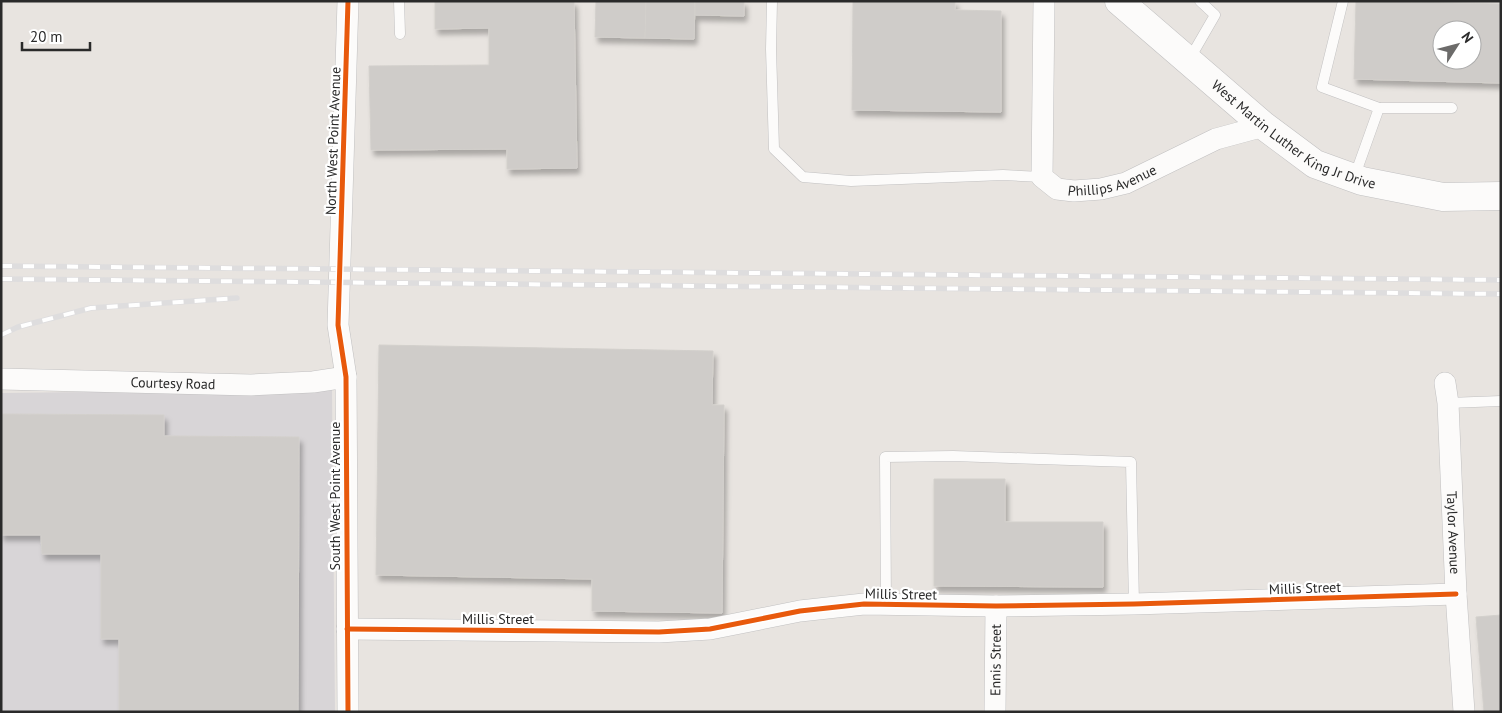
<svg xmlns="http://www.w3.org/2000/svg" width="1502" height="713" viewBox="0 0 1502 713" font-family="'PT Sans',sans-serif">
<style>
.industrial{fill:#d8d5d7}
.building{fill:#cfccc9;stroke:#d3d0cc;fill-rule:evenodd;filter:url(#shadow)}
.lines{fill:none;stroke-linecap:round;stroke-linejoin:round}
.service-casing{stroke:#c1c0c1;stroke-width:11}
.minor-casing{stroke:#c1c0c1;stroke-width:22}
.secondary-casing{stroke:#c1c0c1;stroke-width:29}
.service{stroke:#fcfbfa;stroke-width:10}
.minor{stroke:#fcfbfa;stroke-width:21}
.secondary{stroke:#fcfbfa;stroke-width:28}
.rail-casing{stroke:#deddde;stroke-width:5.5}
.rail{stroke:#fff;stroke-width:4;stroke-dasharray:11;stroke-linecap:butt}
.cycleway-casing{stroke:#fff;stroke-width:8}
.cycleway{stroke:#e8590c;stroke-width:5}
.labels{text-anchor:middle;stroke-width:4.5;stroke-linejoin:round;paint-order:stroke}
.street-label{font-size:14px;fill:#2a2a2a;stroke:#fff}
</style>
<defs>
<filter id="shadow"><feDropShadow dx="3" dy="5.5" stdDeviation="2.5" flood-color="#0004"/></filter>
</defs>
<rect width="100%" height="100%" fill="#e8e4e0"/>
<!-- industrial -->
<path class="industrial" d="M332,389L335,712H1V393Z"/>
<!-- building -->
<g class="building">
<path d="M435,1H574L577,168L507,169V149L371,150L369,66L489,65V28L435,29Z"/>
<path d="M596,1H646L645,38L595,37Z"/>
<path d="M646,1H695L694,39L645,38Z"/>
<path d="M695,1H744V16L695,15Z"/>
<path d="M853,1H955V10L1001,11V112L852,110Z"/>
<path d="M1356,1L1501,4L1500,83L1354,79ZM1442,30H1472V60H1442Z"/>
<path d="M379,345L713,351L712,405H724L722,613L592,611V579L376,575Z"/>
<path d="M1,414L164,415V436L299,437L298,712H119V639H101V554H42L41,535H1Z"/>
<path d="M934,479H1005V522H1103V587L934,586Z"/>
<path d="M1501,615V712H1484L1476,617Z"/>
</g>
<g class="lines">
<defs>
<g id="service">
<path d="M399,1L400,34"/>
<path d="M772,1L771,49L774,149L803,177L851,181L1003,175L1042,177"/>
<path d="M1343,1L1322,87L1379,108H1452"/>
<path d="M1189,60L1215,15L1200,1"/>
<path d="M1354,178L1379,108"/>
<path d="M1448,403L1501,401"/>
<path d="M886,604L885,457L953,456L1131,462L1134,604"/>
</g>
<g id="minor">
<path id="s1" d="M1044,1L1042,177L1057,189L1074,191L1101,189L1126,183L1216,139L1264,126"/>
<path id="s2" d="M1,379L251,385L313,382L346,377"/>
<path id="s3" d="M1445,383L1448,403L1456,594L1464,712"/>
<path d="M347,629L659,632L710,629L800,611L864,604L996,606L1134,604L1456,594"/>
<path d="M348,712L346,377L338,325L348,1"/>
<path id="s4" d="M995,712L996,606"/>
</g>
<g id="secondary">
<path id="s5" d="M1119,1L1264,126L1315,164L1362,181L1443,197L1501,196"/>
</g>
</defs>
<!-- service casing -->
<use href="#service" class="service-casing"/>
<!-- minor casing -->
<use href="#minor" class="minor-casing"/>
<!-- secondary casing -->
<use href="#secondary" class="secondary-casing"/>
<!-- service -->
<use href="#service" class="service"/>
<!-- minor -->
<use href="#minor" class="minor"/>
<!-- secondary -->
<use href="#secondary" class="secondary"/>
<defs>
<g id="rail">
<path d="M1,266L1501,280"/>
<path d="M1,279L1501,294"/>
<path d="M1,335L18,327L91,308L237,298"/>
</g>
</defs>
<!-- rail casing -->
<use href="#rail" class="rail-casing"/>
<!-- rail -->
<use href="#rail" class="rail"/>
<defs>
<g id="cycleway">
<path d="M347,629L659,632L710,629L800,611L864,604L996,606L1134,604L1456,594"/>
<path d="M348,712L346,377L338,325L348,1"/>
</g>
</defs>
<!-- cycleway casing -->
<use href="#cycleway" class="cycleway-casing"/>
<!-- cycleway -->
<use href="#cycleway" class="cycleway"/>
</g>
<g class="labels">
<!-- street labels -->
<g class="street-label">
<text dy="5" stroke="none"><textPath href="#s5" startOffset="222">West Martin Luther King Jr Drive</textPath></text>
<text transform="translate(333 141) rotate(-88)" y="5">North West Point Avenue</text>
<text dy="5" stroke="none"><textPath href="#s1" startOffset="252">Phillips Avenue</textPath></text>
<text dy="5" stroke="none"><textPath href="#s2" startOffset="172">Courtesy Road</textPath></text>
<text transform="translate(335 496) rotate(-90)" y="5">South West Point Avenue</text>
<text dy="5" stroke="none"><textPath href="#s3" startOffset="150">Taylor Avenue</textPath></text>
<text transform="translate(1305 588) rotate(-2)" y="5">Millis Street</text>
<text transform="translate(901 594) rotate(1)" y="5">Millis Street</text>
<text x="498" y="624">Millis Street</text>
<text dy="5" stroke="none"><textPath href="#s4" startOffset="52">Ennis Street</textPath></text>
</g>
</g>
<!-- border -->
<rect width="1502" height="713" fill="none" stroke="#2a2a2a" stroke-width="5"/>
<!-- north arrow -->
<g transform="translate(1457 45) rotate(54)"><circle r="24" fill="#ffffff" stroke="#aaaaaa"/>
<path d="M0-4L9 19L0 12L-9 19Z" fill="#6c6b6a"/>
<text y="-8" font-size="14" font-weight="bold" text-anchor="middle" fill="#2a2a2a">N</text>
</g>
<!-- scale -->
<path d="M22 42v8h68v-8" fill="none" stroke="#2a2a2a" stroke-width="2.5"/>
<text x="30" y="42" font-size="15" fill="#2a2a2a" stroke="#ffffff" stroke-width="4" paint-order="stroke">20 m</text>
</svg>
